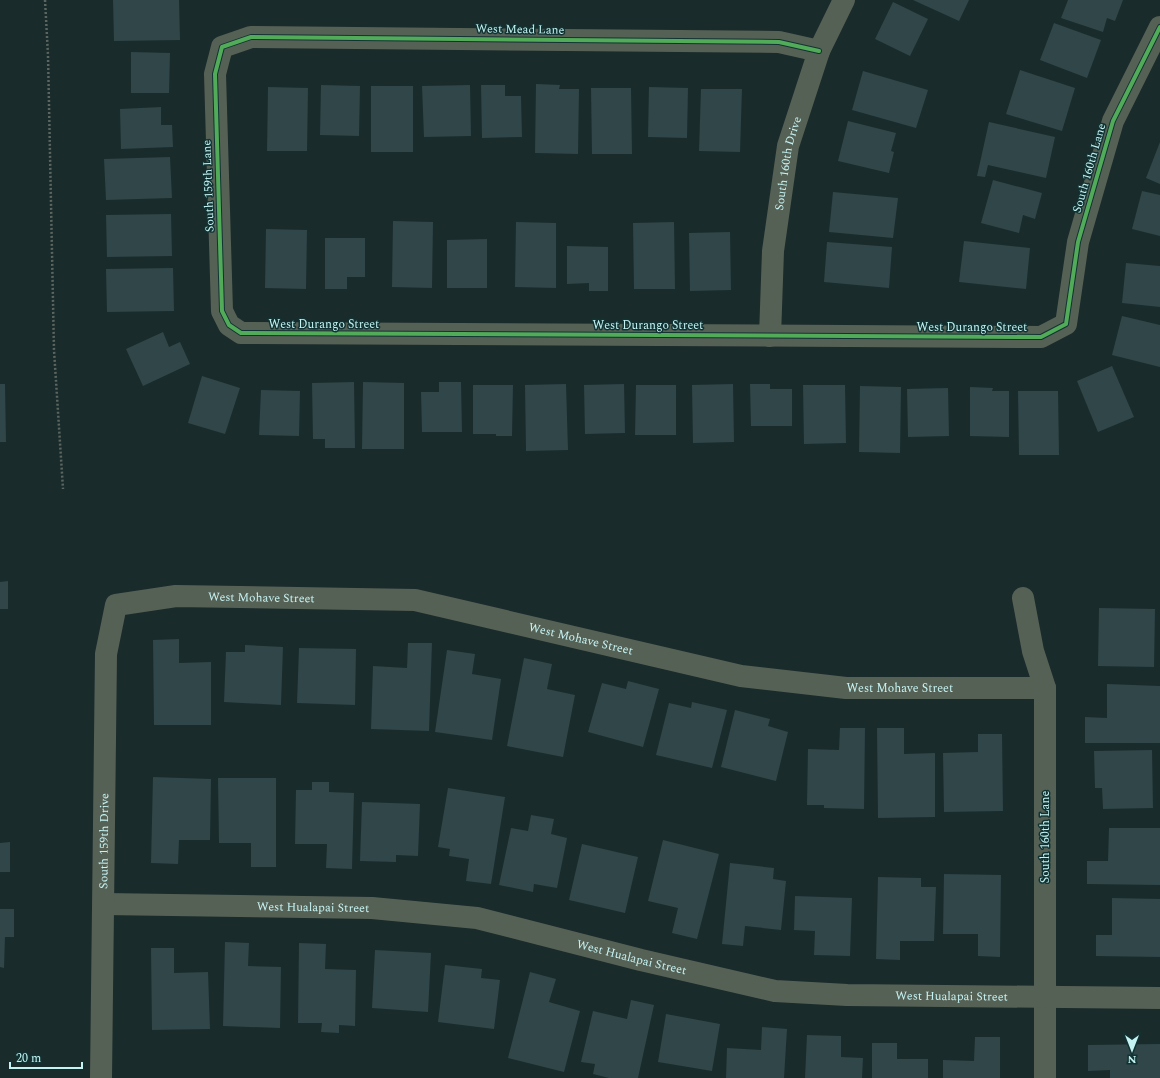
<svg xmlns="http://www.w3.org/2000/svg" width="1160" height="1078" viewBox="0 0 1160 1078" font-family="Spectral,serif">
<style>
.building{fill:#304649}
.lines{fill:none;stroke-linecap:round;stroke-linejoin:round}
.path{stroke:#5a665f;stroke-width:2.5;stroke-dasharray:2 2;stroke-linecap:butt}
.minor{stroke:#566156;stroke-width:22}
.cycleway-casing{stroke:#123333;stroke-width:6}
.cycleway{stroke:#51ab58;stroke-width:4}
.labels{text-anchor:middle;stroke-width:3;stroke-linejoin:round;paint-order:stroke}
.street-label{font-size:12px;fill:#c5f3f3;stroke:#123333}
</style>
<rect width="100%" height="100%" fill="#1a2b2b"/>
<!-- building -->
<g class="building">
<path d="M113,0H179L180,40L114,41Z"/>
<path d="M913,0H969L959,21Z"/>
<path d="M1068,0H1123L1115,21L1107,18L1103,32L1061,18Z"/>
<path d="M893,2L928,19L910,56L875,39Z"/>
<path d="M1054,23L1101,40L1087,78L1040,60Z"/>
<path d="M131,52L170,53L169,93H131Z"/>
<path d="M1020,70L1075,88L1062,131L1006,114Z"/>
<path d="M863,71L928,90L916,128L852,110Z"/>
<path d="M536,84L560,85L559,89H579L578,154L535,153Z"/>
<path d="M321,85L360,86L359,136L320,135Z"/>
<path d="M470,85L471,136L424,137L422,86Z"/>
<path d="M481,85H505V96H521L522,137L482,138Z"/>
<rect x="371" y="86" width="42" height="66"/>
<path d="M268,87L308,88L307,151H267Z"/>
<path d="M649,87L688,88L687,138L648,137Z"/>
<path d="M591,88H631L632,154H592Z"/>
<path d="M701,89H742L740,152L699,151Z"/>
<path d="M161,107V125H172L173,147L121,149L120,109Z"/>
<path d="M848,121L896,133L891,151L894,152L889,173L838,161Z"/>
<path d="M989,122L1055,137L1046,178L988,165L985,177L977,176Z"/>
<path d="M1160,142V184L1146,178Z"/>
<path d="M170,157L172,198L106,200L104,159Z"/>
<path d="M993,180L1042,193L1035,219L1023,215L1019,233L981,223Z"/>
<path d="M1142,191L1160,195V236L1132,229Z"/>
<path d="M833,192L898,198L893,238L829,232Z"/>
<path d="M171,214L172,256L107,257L106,215Z"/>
<path d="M393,221L433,222L432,288L392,287Z"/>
<path d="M516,222L556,223V288L515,287Z"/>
<path d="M674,222L675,289H634L633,223Z"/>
<path d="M266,229L307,230L306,289L265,288Z"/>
<path d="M730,232L731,290L690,291L689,233Z"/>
<path d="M325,238H365V277H347V289H325Z"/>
<path d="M487,239V288H447V240Z"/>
<path d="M964,241L1030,248L1026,289L959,282Z"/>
<path d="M827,242L892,247L889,288L824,282Z"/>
<path d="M567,246L608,247V291H589V283L567,284Z"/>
<path d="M1126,263L1160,266V307L1122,303Z"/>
<path d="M173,268L174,311L107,312L106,269Z"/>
<path d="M1122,316L1160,325V367L1112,355Z"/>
<path d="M163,332L169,347L180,342L190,364L143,386L126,349Z"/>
<path d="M1112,366L1134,417L1098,432L1077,381Z"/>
<path d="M202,376L240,388L225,434L188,423Z"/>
<path d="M354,382L355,448H325V439H313L312,383Z"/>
<path d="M363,382L404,383V449H362Z"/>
<path d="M439,382H461L462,432H422L421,392H439Z"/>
<path d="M0,384H5L6,442H0Z"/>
<path d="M566,384L568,450L526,451L525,385Z"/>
<path d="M624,384L625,433L585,434L584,385Z"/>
<path d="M733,384L734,442L693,443L692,385Z"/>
<path d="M750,384H770V389H792V426H751Z"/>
<path d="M473,385H513L512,436H496V434H473Z"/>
<path d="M636,385H676V435H635Z"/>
<path d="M803,385H845L846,443L804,444Z"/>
<path d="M860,386L901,387L900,453L859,452Z"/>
<path d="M970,387L993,388L992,391H1009V437L970,436Z"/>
<path d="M948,388L949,436L908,437L907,389Z"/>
<path d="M261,390L300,391L299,436L259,435Z"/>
<path d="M1018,391H1058L1059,455H1019Z"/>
<path d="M8,581V609H0V582Z"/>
<path d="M1099,608L1155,609L1154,667L1098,666Z"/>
<path d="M179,639V663L211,662V725H154L153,640Z"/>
<path d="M408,643H432L429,731L371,729L373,666L407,668Z"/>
<path d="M245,645L283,647L281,705L224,702L226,652H245Z"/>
<path d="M299,648L356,649L355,705L297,703Z"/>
<path d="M447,650L475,654L472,674L501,679L492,740L435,732Z"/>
<path d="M524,658L552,664L547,689L575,695L563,757L507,746Z"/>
<path d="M628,681L659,689L643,747L588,732L602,683L626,689Z"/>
<path d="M1107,684L1160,686V743H1085V717L1107,718Z"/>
<path d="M692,702L727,710L712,768L656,755L669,703L691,708Z"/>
<path d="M735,710L770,719L768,726L788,732L776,781L721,767Z"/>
<path d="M840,728H865L864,809L824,808V805H807L808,749L839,750Z"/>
<path d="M877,728H904V754L935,753V817L878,818Z"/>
<path d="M978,734H1002L1003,811L944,812L943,753L978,752Z"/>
<path d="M1152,750L1153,808L1103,809L1102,788H1095L1094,751Z"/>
<path d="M153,777L211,779L210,840H179L178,864L151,863Z"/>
<path d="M218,778H276V867H251V843H219Z"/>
<path d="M312,782H329V792L354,793L352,869L326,868L327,844H295L296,790H312Z"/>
<path d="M448,788L505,797L491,884L466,881L469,859L449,856L450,849L438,847Z"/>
<path d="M362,802L420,804L418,856L396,855V862L360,861Z"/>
<path d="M531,815L554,819L551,834L567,838L557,888L534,884L533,892L499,885L511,828L528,831Z"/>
<path d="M1109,828H1160V885L1087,884V861H1108Z"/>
<path d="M663,840L719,854L697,939L672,933L678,908L648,901Z"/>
<path d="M10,842V872H0V843Z"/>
<path d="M582,844L638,857L625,913L569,900Z"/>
<path d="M730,863L774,868L773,879L786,881L781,930L745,926L743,946L722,944Z"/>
<path d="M944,874L1001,875L1000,957L978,956V934H943Z"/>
<path d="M878,877L921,878V887H936L934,941H900V960L876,959Z"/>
<path d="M795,896L852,898L850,956L814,955L815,931L794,930Z"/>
<path d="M1112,898L1160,899V957L1096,956V935H1112Z"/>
<path d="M0,909H14V937H5L4,968L0,967Z"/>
<path d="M225,942L249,943L248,966L281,967L280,1028L223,1026Z"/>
<path d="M299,943L326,944L325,969L356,970L355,1026L339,1025V1033L321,1032L322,1023H298Z"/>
<path d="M151,948H174V973L208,972L210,1029L152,1030Z"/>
<path d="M375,950L431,953L428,1012L372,1008Z"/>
<path d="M445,965L482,969L481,978L500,980L494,1029L438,1022Z"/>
<path d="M530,972L556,979L549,1002L580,1011L564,1072L508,1058Z"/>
<path d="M631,1000L654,1005L638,1078H609L593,1074L595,1064L581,1062L593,1011L627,1019Z"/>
<path d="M666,1014L720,1024L712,1071L658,1062Z"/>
<path d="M762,1027L787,1029L784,1078H726L727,1048L761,1050Z"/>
<path d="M807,1035L841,1036V1057L863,1058L862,1078H805Z"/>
<path d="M975,1037H1000V1078H943V1060L974,1061Z"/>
<path d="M872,1043H897V1059H928V1078H872Z"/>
<path d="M1160,1044V1078H1110V1070L1088,1071V1045Z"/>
</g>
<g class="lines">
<!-- path -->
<path class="path" d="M45,0L48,55L54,350L63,489"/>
<!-- minor -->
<g class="minor">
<path d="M819,51L779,42L251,37L222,47L215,74L222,311L229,325L241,333L1041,337L1066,324L1078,242L1113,121L1160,27"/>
<path id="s1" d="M770,336L773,251L788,146L819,51L844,0"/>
<path d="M1023,598L1033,651L1045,688V1078"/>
<path id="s2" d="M104,904L372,908L477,918L641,960L775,991L847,995L1160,998"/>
<path id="s3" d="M101,1078L106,654L116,605L176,596L415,600L741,676L846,688H1045"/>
</g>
<defs>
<path id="cycleway" d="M819,51L779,42L251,37L222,47L215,74L222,311L229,325L241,333L1041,337L1066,324L1078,242L1113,121L1160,27"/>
</defs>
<!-- cycleway casing -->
<use href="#cycleway" class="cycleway-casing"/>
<!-- cycleway -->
<use href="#cycleway" class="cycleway"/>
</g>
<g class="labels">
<!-- street labels -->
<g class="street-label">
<text transform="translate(520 29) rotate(1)" y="4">West Mead Lane</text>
<text dy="4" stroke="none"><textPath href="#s1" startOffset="174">South 160th Drive</textPath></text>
<text transform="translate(1089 168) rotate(-74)" y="4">South 160th Lane</text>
<text transform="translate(208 186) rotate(-92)" y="4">South 159th Lane</text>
<text x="324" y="328">West Durango Street</text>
<text x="648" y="329">West Durango Street</text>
<text x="972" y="331">West Durango Street</text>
<text dy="4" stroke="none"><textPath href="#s3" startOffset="620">West Mohave Street</textPath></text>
<text dy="4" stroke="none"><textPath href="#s3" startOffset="944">West Mohave Street</textPath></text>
<text dy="4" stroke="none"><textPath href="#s3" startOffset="1268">West Mohave Street</textPath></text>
<text transform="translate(1045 837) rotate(-90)" y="4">South 160th Lane</text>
<text dy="4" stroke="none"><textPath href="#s3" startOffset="237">South 159th Drive</textPath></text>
<text dy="4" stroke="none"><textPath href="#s2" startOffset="209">West Hualapai Street</textPath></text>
<text dy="4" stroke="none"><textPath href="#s2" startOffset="533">West Hualapai Street</textPath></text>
<text dy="4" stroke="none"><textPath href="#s2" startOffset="857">West Hualapai Street</textPath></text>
</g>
</g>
<!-- north arrow -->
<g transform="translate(1132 1050) rotate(180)" stroke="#123333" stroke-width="3" paint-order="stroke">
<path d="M0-3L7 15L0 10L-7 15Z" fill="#c5f3f3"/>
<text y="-6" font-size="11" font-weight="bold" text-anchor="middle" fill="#c5f3f3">N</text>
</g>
<!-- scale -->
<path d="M10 1062v6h72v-6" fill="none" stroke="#c5f3f3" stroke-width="2"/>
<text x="16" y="1062" font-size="12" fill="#c5f3f3" stroke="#123333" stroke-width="3" paint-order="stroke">20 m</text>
</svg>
